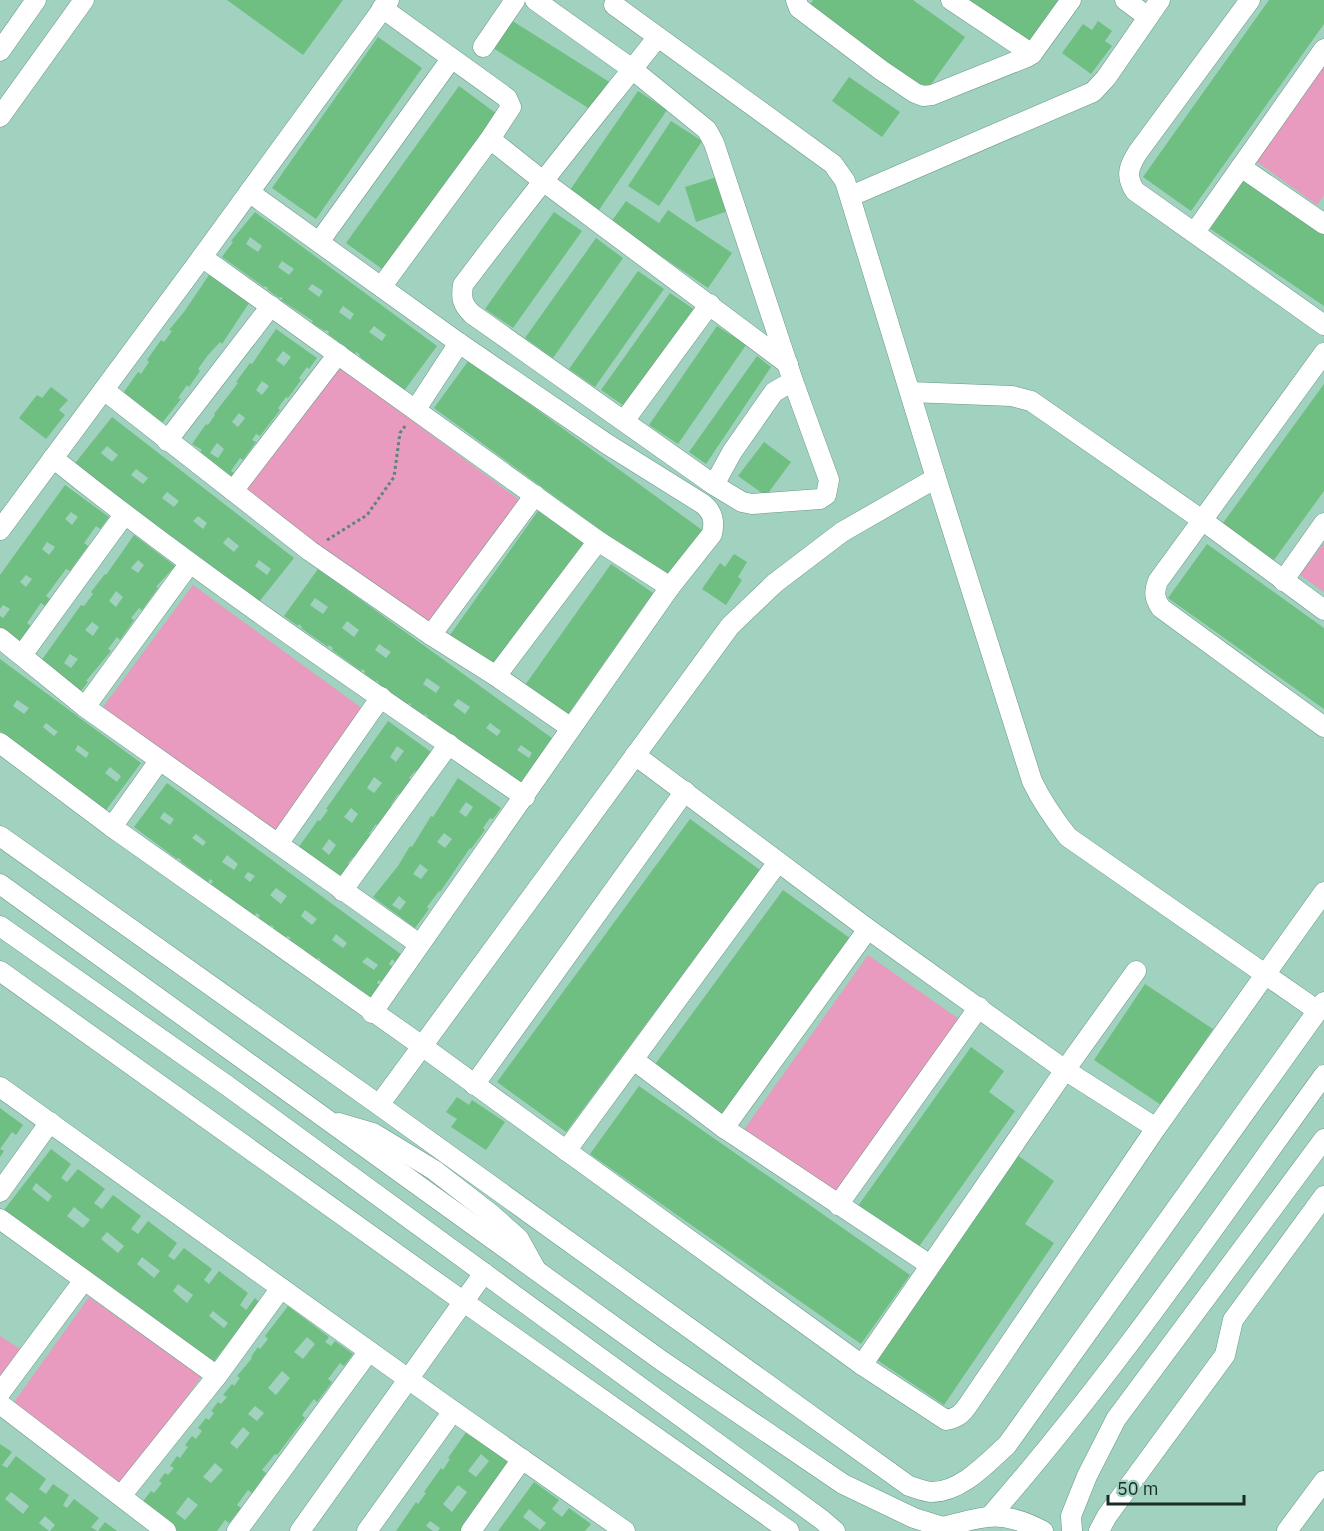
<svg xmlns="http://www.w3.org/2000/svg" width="1324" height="1531" viewBox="0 0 1324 1531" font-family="'IBM Plex Sans',sans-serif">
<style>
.green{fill:#e89abf}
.building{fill:#70bf82;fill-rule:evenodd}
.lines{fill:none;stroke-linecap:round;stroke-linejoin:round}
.minor-casing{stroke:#6a9887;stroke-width:21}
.path{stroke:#618377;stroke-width:3;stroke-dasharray:3 3;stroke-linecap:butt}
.minor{stroke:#fff;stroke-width:20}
</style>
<rect width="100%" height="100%" fill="#a1d1bf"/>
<!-- green -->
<g class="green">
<path d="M1324,62V195L1317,205L1253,159Z"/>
<path d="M338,366L525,504L432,629L245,491Z"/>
<path d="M1324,543V592L1300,575Z"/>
<path d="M193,585L367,712L278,834L103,707Z"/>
<path d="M868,955L963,1022L837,1198L743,1131Z"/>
<path d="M89,1297L201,1377L123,1485L12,1405Z"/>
<path d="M0,1336L20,1349L0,1377Z"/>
</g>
<!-- building -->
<g class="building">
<path d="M227,0H343L303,55Z"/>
<path d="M813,0H913L965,37L927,90L808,7Z"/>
<path d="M969,0H1067L1035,46Z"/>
<path d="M1269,0H1324V24L1191,211L1143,177Z"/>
<path d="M511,20L611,83L593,111L493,48Z"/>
<path d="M1098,21L1112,31L1105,41L1112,46L1091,74L1062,53L1083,24L1092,30Z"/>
<path d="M378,37L422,68L316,219L272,188Z"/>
<path d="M849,77L900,112L882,137L832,101Z"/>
<path d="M459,86L497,114L385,271L346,243Z"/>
<path d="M638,91L667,110L599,210L570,190Z"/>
<path d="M671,121L702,141L659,206L628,186Z"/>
<path d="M720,176L731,210L696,222L685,187Z"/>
<path d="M1243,179L1324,234V306L1209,228Z"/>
<path d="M626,201L659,223L668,210L732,253L708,288L611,222Z"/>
<path d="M255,212L437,346L404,391L359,356L360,355L356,352L355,354L328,334L329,332L326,330L325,331L312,323L313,321L281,300L283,298L280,297L279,298L267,289L268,288L265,286L264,287L222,257L233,242L231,241ZM250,237L262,246L258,252L246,244ZM282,261L294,269L289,275L278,267ZM312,284L323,291L319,297L308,289ZM343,306L354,314L350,320L339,312ZM374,326L386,335L382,341L369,332Z"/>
<path d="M554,212L582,231L513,328L485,309Z"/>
<path d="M596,238L623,258L553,358L525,338Z"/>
<path d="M638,271L664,289L595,387L569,369Z"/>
<path d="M209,275L249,303L222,344L220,342L208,355L198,369L200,371L189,387L187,385L178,398L181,399L162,423L119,399L138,372L141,374L149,362L147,360L161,340L164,342L172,331L169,330L184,312Z"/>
<path d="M670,293L698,312L630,410L601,390Z"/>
<path d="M717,326L746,345L678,444L649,425Z"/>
<path d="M276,329L317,358L309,369L307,367L299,378L301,380L288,398L286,397L278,408L280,410L260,436L256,434L252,440L256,442L243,460L240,458L231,471L234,473L229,479L197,456L202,450L192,444L206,424L208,425L215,415L214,414L238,383L236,382L250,363L252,364ZM283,351L291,357L284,366L276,360ZM262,381L269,386L262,395L256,390ZM239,413L245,418L238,427L232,422ZM217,443L224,449L218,458L210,453Z"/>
<path d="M757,356L771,367L706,464L689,452Z"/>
<path d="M469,360L702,530L666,578L434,408Z"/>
<path d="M1324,384V491L1274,560L1223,523Z"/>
<path d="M51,387L68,400L59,410L65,415L46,439L19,418L37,395L42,398Z"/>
<path d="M112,417L294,558L255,607L187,554L190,550L173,537L171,540L72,467ZM107,446L118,455L112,462L101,453ZM136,469L148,478L143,484L131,475ZM167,492L179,501L174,507L162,498ZM198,516L207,523L203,529L193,521ZM228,537L239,546L234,552L223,543ZM259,560L271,569L267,575L255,566Z"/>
<path d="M764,442L791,462L766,496L738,476Z"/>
<path d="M65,485L109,517L100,529L96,526L84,543L88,546L70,571L66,569L46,596L50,599L45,606L41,603L27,623L31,626L18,643L0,630V616L3,618L10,609L3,605L0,609V575ZM71,512L78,517L72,525L65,519ZM47,542L55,547L49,555L42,549ZM26,575L32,579L26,587L20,582Z"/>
<path d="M538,511L584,543L495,667L450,635Z"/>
<path d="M134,535L175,566L156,587L158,588L142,610L139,608L131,618L134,620L120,640L117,637L108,649L111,651L86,681L88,682L78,695L41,661L81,605L84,606L93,594L91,592L105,574L106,575ZM138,560L144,565L138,573L131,568ZM116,591L123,597L116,607L109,601ZM92,622L99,627L93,636L85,630ZM70,654L78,659L71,668L64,663Z"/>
<path d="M1207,544L1324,628V709L1168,598Z"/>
<path d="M734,554L747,562L738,577L742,580L726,605L702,589L720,563L725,567Z"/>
<path d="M611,564L653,593L566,717L523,688Z"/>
<path d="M318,569L556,741L522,787L488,763L490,760L488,758L486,761L426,718L428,716L425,714L423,716L410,706L411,704L409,703L408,705L379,684L377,680L376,682L364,673L365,671L362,669L361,671L332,650L333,648L329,645L328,647L301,628L302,627L299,624L298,626L284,616ZM315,598L328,607L323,614L310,605ZM347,621L359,630L354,637L342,628ZM379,644L391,652L386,658L375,650ZM427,678L440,687L436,693L423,684ZM458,699L470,707L465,714L453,705ZM490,723L501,731L497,736L486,728ZM521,745L532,753L529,758L517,750Z"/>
<path d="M0,659L141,763L106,810L0,731ZM17,700L29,708L24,714L13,706ZM46,723L58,732L54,736L43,727ZM78,745L89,753L86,758L75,750ZM110,767L121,776L117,782L105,773Z"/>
<path d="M388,721L431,752L417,772L415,771L409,778L411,780L400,795L398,794L391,805L393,806L378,826L376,824L369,834L371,836L355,858L353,857L348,863L350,865L341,878L298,848L318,820L320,821L328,810L326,809ZM397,746L404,751L396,762L390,757ZM374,777L382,783L374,793L367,788ZM351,808L358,814L352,823L344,817ZM329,839L336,845L329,855L322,849Z"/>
<path d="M458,778L501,808L493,819L490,818L483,828L485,830L471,849L470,848L440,892L439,891L427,907L429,909L415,928L373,897L398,866L410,846L412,847L431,816L433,817ZM466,802L473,807L466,817L459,812ZM444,833L452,839L445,848L437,842ZM420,864L428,870L421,879L413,874ZM399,896L406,902L400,910L392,905Z"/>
<path d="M167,783L402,955L396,963L392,959L389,964L393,967L382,982L379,980L377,983L380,985L368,1000L334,975L336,973L333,971L331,973L318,963L321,960L318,958L315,962L303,952L305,950L289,940L291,938L287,936L286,938L273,929L274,927L271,925L270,927L258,918L260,916L256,913L255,916L241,906L243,905H240L211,884L213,881L210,879L208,882L180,861L181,860L178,858L177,859L134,827ZM164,812L174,819L170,825L160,818ZM196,834L206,842L203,846L192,838ZM227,855L238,864L234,870L222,862ZM248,872L255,876L250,882L244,877ZM276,888L287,896L281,904L270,895ZM305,910L317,919L312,925L301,916ZM336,934L347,943L343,948L332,940ZM367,957L378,965L374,970L362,962Z"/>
<path d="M690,819L760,870L566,1132L497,1082Z"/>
<path d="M783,890L851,939L721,1116L653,1067Z"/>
<path d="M1145,984L1213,1029L1161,1105L1094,1060Z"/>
<path d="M971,1047L1004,1071L989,1092L1015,1111L918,1248L858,1206Z"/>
<path d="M639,1086L910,1275L861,1344L590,1154Z"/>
<path d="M457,1097L469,1105L472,1100L505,1122L486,1150L451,1127L457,1119L446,1112Z"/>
<path d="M0,1108L23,1125L16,1135L12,1132L0,1149L4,1151L0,1157Z"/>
<path d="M51,1149L71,1164L61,1178L67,1182L78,1169L105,1189L94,1203L102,1209L113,1195L141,1216L131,1229L138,1234L148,1221L177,1243L168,1256L174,1260L184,1248L212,1269L204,1280L209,1284L219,1271L248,1293L240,1305L246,1310L255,1298L259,1302L212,1364L4,1210ZM36,1183L52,1196L48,1202L32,1189ZM74,1207L90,1220L83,1228L67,1216ZM107,1232L124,1246L118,1253L101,1239ZM142,1257L160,1271L154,1278L137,1264ZM178,1284L193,1295L187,1303L173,1291ZM213,1311L228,1323L224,1328L209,1316Z"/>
<path d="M1017,1155L1054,1181L1025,1224L1054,1243L944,1405L877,1360Z"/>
<path d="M288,1306L329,1337L325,1342L331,1346L335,1341L353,1354L344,1366L340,1363L328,1379L332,1382L317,1402L314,1399L302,1415L305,1418L277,1455L275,1454L262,1470L266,1473L252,1493L248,1490L237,1505L241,1508L229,1523L225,1520L217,1531H178L141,1504L151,1491L154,1493L162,1483L159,1481L165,1473L168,1475L174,1468L170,1466L177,1456L180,1458L188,1447L185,1445L192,1436L196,1439L202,1431L198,1428L206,1418L209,1420L214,1413L211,1411L218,1402L221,1404L227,1397L223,1395L232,1384L234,1386L240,1378L237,1376L252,1358L251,1357L258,1347L260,1349L268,1339L265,1336ZM307,1337L315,1344L303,1359L294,1352ZM282,1371L290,1378L276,1395L268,1388ZM255,1406L264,1413L257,1421L248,1414ZM243,1427L250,1433L237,1449L230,1443ZM215,1463L223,1470L211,1483L203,1477ZM188,1497L198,1505L185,1520L176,1513Z"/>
<path d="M467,1431L514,1464L466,1531H438L440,1528L430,1521L426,1526L433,1531H396L416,1502L418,1504L426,1493L424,1492L441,1468L443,1470L450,1459L448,1458ZM481,1454L489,1461L476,1477L468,1471ZM458,1485L467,1492L452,1512L443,1504Z"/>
<path d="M0,1444L12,1452L2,1465L7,1468L16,1456L46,1479L39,1489L46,1494L53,1484L69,1495L63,1505L67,1508L74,1499L99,1518L91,1527L97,1531H50L55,1525L45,1516L39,1523L49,1531H0ZM11,1492L29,1506L23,1514L5,1499Z"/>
<path d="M534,1482L559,1500L552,1509L562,1517L569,1508L591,1524L585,1531H498ZM529,1509L546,1523L540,1530L523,1517Z"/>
<path d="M105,1522L117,1531H98Z"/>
</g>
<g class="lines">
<defs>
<g id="minor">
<path d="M535,0L632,69L707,130L714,143L793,381L829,480L826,495L820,499L752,504L742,502L714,485L472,314C462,304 461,298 463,285C526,201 592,120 657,38"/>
<path d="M796,0L799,8L881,70L915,93L923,96L932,95L1027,57L1032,54L1071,0"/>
<path d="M951,0L1032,54"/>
<path d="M1125,0L1148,17"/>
<path d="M1250,0L1138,152C1129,166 1125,176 1135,191L1324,325"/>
<path d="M614,5L833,164L845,181L936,478L1032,781C1042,802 1054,819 1068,837L1318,1011"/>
<path d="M483,47L515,0"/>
<path d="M0,51L36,0"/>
<path d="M0,117L84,0"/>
<path d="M490,139L543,181L788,364"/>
<path d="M1241,167L1324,224"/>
<path d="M249,192L459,343L607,444L703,504C713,512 715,521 712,534L670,587L372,1013"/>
<path d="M851,196L1093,92L1106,78L1160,0"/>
<path d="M1195,232L1324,49"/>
<path d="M319,242L451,59"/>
<path d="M202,257L598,541L670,587"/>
<path d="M382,286L490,139L511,107L507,98L382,8"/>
<path d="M1324,353L1158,581C1154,592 1154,598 1161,608L1324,727"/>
<path d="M104,390L310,551L431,635L496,676L571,728"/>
<path d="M910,392L1012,396L1031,401L1202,520L1324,610"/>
<path d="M416,409L459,343"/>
<path d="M624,421L710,304"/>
<path d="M167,441L271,306"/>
<path d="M53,458C204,579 365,687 525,797"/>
<path d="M714,485L732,452L774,392L793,381"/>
<path d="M233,491L338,354"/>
<path d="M0,530L202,257L389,0"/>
<path d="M1283,581L1324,523"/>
<path d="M431,635L535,495"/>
<path d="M0,638L85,707L419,944"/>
<path d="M22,655L124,515"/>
<path d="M496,676L598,541"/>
<path d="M85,707L190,563"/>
<path d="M0,743L112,827L422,1046L862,1365L946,1420C957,1418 962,1414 968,1405L1156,1128L1324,892"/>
<path d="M635,755L868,929L1065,1070L1156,1128"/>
<path d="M112,827L159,761"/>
<path d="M0,836L379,1105L909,1486C916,1488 925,1492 932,1492C961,1492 987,1463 1007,1445L1324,1002"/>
<path d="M278,844L381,697"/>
<path d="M0,884L662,1361L843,1484L914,1518L943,1527"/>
<path d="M342,891L449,744"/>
<path d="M0,926L225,1084L821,1519L835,1531"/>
<path d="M0,971L464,1302L789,1531"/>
<path d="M634,1060L724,1128L930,1265"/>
<path d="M474,1085L685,791"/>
<path d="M0,1087L453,1411L625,1531"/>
<path d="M379,1105L730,626L775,583L842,532L936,478"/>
<path d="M339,1123L373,1133L434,1170L491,1214L519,1239L535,1268"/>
<path d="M724,1128L868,929"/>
<path d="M566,1151L778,862"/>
<path d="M0,1192L50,1122"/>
<path d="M838,1205L979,1007"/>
<path d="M0,1219L217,1376"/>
<path d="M862,1365L1065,1070L1136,971"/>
<path d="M0,1393L84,1280"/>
<path d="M0,1404L166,1531"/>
<path d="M121,1496L217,1376L281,1288"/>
<path d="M991,1515C1112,1377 1216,1224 1324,1075"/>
<path d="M237,1531L369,1351"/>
<path d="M300,1531L484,1273"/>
<path d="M367,1531L453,1411"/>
<path d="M471,1531L522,1459"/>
<path d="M938,1531L943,1527C987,1516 1001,1509 1043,1531"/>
<path d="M1072,1531L1071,1516L1087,1476L1116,1419L1324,1139"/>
<path d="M1099,1531L1107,1516L1225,1355L1233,1320L1324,1196"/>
<path d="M1287,1531L1324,1481"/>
</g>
</defs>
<!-- minor casing -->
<use href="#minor" class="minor-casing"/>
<!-- path -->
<path class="path" d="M327,540L367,515L394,477L400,433L405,426"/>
<!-- minor -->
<use href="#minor" class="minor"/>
</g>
<!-- scale -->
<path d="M1108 1495v9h136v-9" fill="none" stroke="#192d26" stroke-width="3"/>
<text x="1117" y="1495" font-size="18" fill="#192d26" stroke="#a1d1bf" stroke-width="4.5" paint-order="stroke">50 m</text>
</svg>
